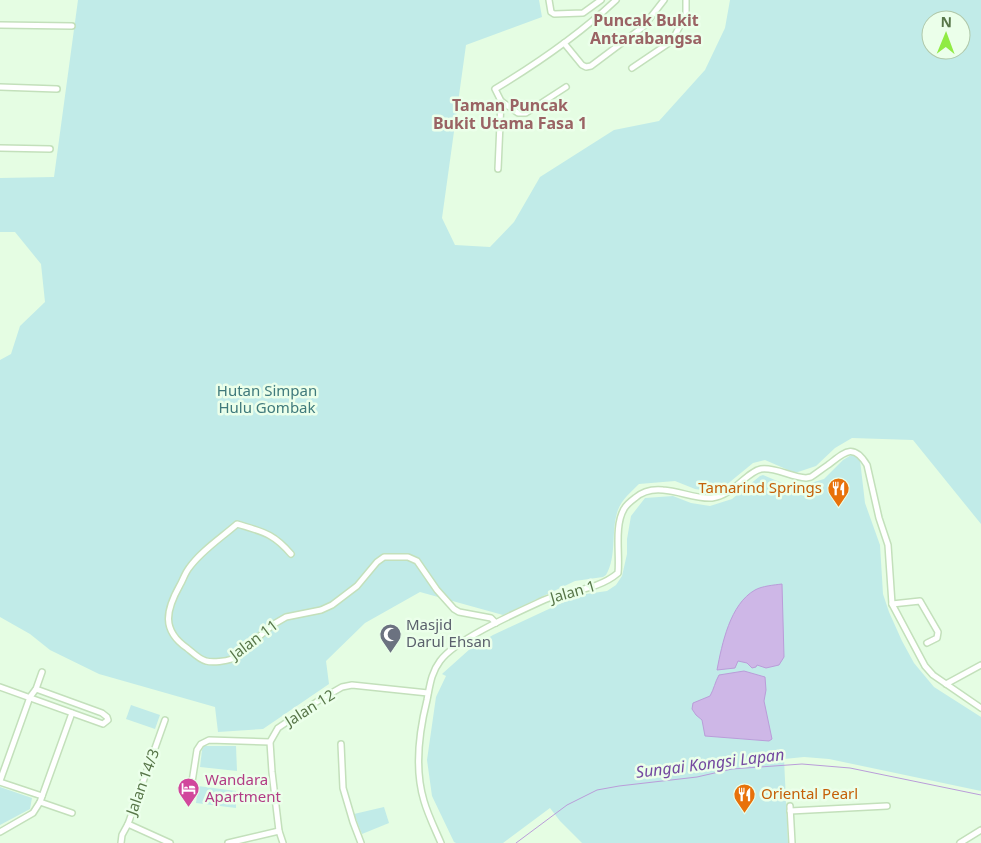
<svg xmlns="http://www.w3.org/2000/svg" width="981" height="843" viewBox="0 0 981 843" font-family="'Noto Sans',sans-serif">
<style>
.green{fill:#c1ebe8;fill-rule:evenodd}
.water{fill:#ceb7e7;stroke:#ba9dd9}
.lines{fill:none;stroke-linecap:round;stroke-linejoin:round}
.stream{stroke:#ba9dd9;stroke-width:1}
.street-casing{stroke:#c3e0bb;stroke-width:8}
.street{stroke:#fff;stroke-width:5}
.labels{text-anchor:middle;stroke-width:5;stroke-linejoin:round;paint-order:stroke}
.park-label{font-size:15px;fill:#407a7c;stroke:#ebffea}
.food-label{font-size:15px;fill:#c56008;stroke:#ebffea;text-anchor:end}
.street-label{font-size:15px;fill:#577648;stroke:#ebffea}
.worship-label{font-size:15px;fill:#5b616d;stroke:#ebffea;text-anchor:start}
.hotel-label{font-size:15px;fill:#b23c85;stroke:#ebffea;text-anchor:start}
.neighbourhood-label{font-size:16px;font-weight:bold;fill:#9a6364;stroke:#ebffea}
.water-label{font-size:16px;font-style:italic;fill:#7449a0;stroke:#ebffea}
</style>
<rect width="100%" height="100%" fill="#e5fde3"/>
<!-- green -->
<g class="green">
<path d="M78,0H539L542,17L466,45L442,218L455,245L490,247L514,222L540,177L614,130L659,121L705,70L725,28L730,0H981V524L913,440L852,438L835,448L816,466L795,473L765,460L753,463L725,486L709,491L695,489L675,481L639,484C631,492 620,501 617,513C611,533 617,556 606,575L603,577L575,581L503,615L420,592L365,623L326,661L329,684L263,729L218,732L215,707L99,674L50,650L30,634L0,617V360L11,354L20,326L45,302L41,264L15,232H0V178L54,177ZM931,20H961V50H931Z"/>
<path d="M853,454L860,460L865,503L880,545L883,594L889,612L902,641L914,663L934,687L981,717V791L829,759L804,757L784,759L788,843H582L560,821L550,808L503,843H456L454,842L432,796L427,760L436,697L446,676L442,674L471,648L493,635L579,595L607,591L616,585L622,576L627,554V539L631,516L645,498L673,496L691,503L710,506L732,499L760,476L763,475L794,488L824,479L843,460Z"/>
<path d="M131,705L160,715L155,729L126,719Z"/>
<path d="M204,746H236L237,771L200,767L202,750Z"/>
<path d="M198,786L236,791V808L196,803Z"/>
<path d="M0,787L32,798L30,809L0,825Z"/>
<path d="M384,807L389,823L362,834L354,814Z"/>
</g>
<!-- water -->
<g class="water">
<path d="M782,584L784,657L779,665L766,668L757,665L756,667L752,668L747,663L738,661L735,668L717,670C722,644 730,604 755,590C762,586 774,585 782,584Z"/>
<path d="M744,671L765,677L766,690L764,701L772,739L769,741L705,736L702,720L696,715L692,709L693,703L710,696C714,689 715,682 719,675Z"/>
</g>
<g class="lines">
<!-- stream -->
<path class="stream" d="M516,843L567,805L597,790L619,786L697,777L732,769L802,764L850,768L981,795"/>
<defs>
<g id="street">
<path d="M549,0L551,12L554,14L583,13L601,0"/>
<path d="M0,25L72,26"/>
<path d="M564,43L582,65L586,67L591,66L643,27L664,0"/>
<path d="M632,68L672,41L686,14V0"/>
<path d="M0,87L57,89"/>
<path d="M501,101L518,113H526L566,87"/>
<path d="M0,148L50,149"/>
<path d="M498,169L501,101L495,89C538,63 580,34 616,0"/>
<path d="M291,554C273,533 263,532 237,524C221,538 201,551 189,568C185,573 183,580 180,585C166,610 161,630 187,648C192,652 200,660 206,661C213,663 226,661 232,659L274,624L286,617L321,610L332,605L357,586L377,562L384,557H408L417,561L437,590L454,609L459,612L491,618L496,623"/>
<path d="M892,604L920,601L938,632L937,638L927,643"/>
<path d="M946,684L981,665"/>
<path d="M0,687L103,724L108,720L107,717L102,713L36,689"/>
<path d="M341,744L343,788L353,822L361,843"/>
<path d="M0,781L30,697L36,689L42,672"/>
<path d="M0,782L42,796"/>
<path d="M190,795L197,750L201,744L209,740L270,742"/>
<path d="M40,802L72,813"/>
<path d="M790,806L792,843"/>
<path d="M790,811L887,806"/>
<path d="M128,824L170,843"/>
<path d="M0,832L33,813L40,802L72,713"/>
<path d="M121,843L122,835L128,824L165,720"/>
<path d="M228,843L279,831"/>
<path d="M283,843L279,831L272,772L270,742L278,728L321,699L342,687L352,685L428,693"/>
<path d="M441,843C435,829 428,815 424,801C414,768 419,732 427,700C430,685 431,673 440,661C456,639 518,612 544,600C568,590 597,591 618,573C620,555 614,526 624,509C626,505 631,501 635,498C643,491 653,489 663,490C680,491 695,499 712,498C734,495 746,472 761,469C775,467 791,477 806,478L811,477C817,473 822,469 828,465C844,453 853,442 867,465L879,518L888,545L892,604L925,666L933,675L981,708"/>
<path d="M960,843L981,830"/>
</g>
</defs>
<!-- street casing -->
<use href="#street" class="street-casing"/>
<!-- street -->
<use href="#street" class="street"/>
</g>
<!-- icons -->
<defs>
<symbol id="restaurant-pin" viewBox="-11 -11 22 30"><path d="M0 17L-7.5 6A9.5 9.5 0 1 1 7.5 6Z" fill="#e8710a" stroke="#ebffea"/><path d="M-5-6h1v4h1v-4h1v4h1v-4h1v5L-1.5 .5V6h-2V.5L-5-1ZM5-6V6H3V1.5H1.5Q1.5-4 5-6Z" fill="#fff"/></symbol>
<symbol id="mosque-pin" viewBox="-11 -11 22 30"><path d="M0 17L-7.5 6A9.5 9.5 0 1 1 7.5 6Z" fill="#6b7280" stroke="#ebffea"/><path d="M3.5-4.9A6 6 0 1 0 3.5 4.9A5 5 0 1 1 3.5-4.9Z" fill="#fff"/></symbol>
<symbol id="hotel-pin" viewBox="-11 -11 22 30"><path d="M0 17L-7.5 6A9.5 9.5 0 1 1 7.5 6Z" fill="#d1479c" stroke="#ebffea"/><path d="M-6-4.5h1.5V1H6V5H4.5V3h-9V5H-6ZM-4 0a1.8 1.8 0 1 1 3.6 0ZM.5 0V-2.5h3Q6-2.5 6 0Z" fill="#fff"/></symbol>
</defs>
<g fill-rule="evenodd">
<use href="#restaurant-pin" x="826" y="476" width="25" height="34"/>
<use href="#mosque-pin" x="378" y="622" width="25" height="34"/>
<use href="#hotel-pin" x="176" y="776" width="25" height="34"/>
<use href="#restaurant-pin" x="732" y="782" width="25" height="34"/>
</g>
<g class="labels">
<!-- park labels -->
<g class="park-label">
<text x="267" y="396">Hutan Simpan<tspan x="267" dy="17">Hulu Gombak</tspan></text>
</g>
<!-- food labels -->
<g class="food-label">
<text x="822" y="493">Tamarind Springs</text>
<text x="761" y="799" text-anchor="start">Oriental Pearl</text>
</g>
<!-- street labels -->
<g class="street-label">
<text transform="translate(573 592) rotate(-16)" y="5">Jalan 1</text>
<text transform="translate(254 640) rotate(-37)" y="5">Jalan 11</text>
<text transform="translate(310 708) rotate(-32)" y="5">Jalan 12</text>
<text transform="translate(143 782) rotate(-70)" y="5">Jalan 14/3</text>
</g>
<!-- worship labels -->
<g class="worship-label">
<text x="406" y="630">Masjid<tspan x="406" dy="17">Darul Ehsan</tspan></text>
</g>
<!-- hotel labels -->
<g class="hotel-label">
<text x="205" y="785">Wandara<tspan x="205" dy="17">Apartment</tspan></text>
</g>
<!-- neighbourhood labels -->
<g class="neighbourhood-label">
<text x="646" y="26">Puncak Bukit<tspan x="646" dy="18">Antarabangsa</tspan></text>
<text x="510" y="111">Taman Puncak<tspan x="510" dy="18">Bukit Utama Fasa 1</tspan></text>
</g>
<!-- water labels -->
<g class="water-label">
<text transform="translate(710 763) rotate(-7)" y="6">Sungai Kongsi Lapan</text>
</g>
</g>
<!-- north arrow -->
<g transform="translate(946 35) rotate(1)"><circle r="24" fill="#ebffea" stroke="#b0c8a9"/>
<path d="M0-4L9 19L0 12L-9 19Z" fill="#90eb44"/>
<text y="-8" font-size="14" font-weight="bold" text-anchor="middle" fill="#577648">N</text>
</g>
</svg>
